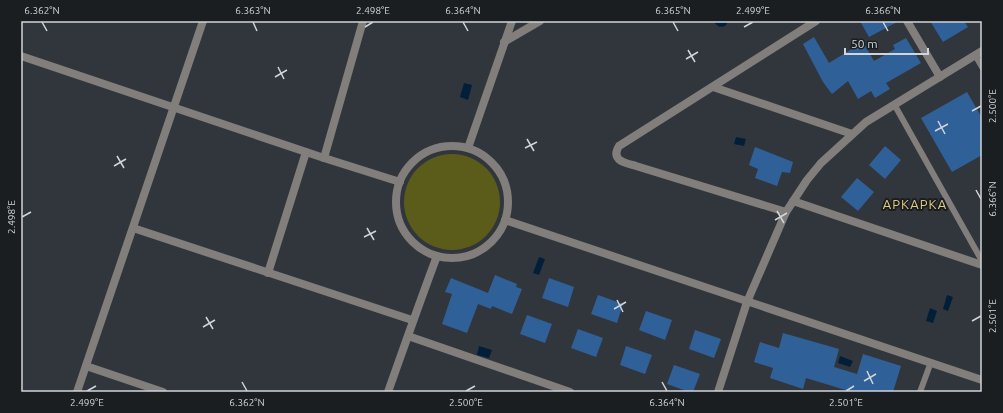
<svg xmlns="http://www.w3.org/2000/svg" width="1003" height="413" viewBox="0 0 1003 413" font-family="Ubuntu,sans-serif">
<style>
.green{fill:#5b5c1a}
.water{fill:#021f39}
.building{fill:#306098}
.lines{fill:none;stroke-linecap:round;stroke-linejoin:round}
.service{stroke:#817e7b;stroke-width:6}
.minor{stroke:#817e7b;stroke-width:8}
.ticks{fill:none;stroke:#d1d5d9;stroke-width:1.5}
.labels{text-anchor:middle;stroke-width:4;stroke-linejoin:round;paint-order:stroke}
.neighbourhood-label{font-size:13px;letter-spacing:1px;fill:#e0cc7f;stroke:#1b1e20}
.neatline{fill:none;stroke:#d1d5d9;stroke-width:1.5}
.ticks-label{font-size:10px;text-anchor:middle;fill:#d1d5d9}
</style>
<rect width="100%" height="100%" fill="#31363d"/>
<!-- green -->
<circle class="green" cx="452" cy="202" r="48"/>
<!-- water -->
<g class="water">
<path d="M714,21H729L725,26C720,28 716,26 714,21Z"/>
<path d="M464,83L472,85L468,100L460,97Z"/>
<path d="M736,137L746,139L744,146L734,144Z"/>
<path d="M539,257L545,259L539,275L533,273Z"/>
<path d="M947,295L953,297L948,311L943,309Z"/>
<path d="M930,308L937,311L933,323L926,321Z"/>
<path d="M479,346L492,350L489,358L477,355Z"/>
<path d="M840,356L853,361L850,367L838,363Z"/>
</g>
<!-- building -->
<g class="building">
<path d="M860,21H899L869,37Z"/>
<path d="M930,21H964L968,27L943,42Z"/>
<path d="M814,37L829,63L863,42L874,61L895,49L893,45L906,38L921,63L886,83L890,89L875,98L871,91L858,99L848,81L832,94L823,82L803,44Z"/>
<path d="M967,92L982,118V155L952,172L921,118Z"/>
<path d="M885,146L901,160L885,179L869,165Z"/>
<path d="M755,147L793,162L790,173L782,172L777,186L755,178L758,169L749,165Z"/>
<path d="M857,178L874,192L858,211L841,197Z"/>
<path d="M495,275L517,284L516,287L522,289L512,314L492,306L491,309L478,304L467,333L442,324L452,294L445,292L451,278L488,293Z"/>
<path d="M549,278L574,287L568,307L542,298Z"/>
<path d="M598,295L623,304L617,323L591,314Z"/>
<path d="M646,311L672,320L665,340L639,330Z"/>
<path d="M527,315L552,324L545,343L520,334Z"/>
<path d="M578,329L603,338L596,357L571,348Z"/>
<path d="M695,330L721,339L714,358L689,349Z"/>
<path d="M783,333L839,349L834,367L857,374L863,354L901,366L893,392H852L806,378L803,389L770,378L773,368L754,362L760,342L779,348Z"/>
<path d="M626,346L652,355L645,374L620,365Z"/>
<path d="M674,365L700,374L693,392H689L667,384Z"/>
</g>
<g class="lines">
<!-- service -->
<g class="service">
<path d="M975,55L982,67"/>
<path d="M894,104L982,261"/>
<path d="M920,392L931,362"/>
</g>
<!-- minor -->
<g class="minor">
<path d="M907,21L940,77"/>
<path d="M504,42L540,21"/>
<path d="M21,56L324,158L400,182"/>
<path d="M713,87L852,134"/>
<circle cx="452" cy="202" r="56"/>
<path d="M468,148L512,21"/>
<path d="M324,158L363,21"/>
<path d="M793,201L982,265"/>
<path d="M786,212L636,166C626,163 610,161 619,146L816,21"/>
<path d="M505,220L982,380"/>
<path d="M133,228L412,320"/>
<path d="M268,273L306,152"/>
<path d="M408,336L570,392"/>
<path d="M86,366L163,392"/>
<path d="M77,392L203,21"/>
<path d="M388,392C404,347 420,301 437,256"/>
<path d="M718,392L747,302L786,212L807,180L821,163L866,122L982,51"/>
</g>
</g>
<!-- ticks -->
<path class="ticks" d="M42,22L47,31M253,22L257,31M463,22L468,31M673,22L678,31M883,22L888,31M365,27L373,22M744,27L753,22M688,50L695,62M686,59L698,52M278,67L284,79M275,77L287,70M972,111L981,106M938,121L945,134M935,131L948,124M527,139L534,151M525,148L537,142M117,156L124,168M114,166L126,159M976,190L981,199M777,211L784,223M22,217L31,212M775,220L787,213M367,228L374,240M364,237L376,231M617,300L623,312M614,309L626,302M206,317L213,329M972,321L981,316M203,327L215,320M867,371L873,384M864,381L876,374M242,382L247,391M662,382L667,391M87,391L96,386M466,391L475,386M846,391L854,386"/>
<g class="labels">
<!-- neighbourhood labels -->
<g class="neighbourhood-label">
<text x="915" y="209">APKAPKA</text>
</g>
</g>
<!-- border -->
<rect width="1003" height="413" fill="none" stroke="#1b1e20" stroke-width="44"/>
<!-- scale -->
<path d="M845 48v6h83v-6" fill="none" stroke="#d1d5d9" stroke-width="2"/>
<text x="851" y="48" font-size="12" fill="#d1d5d9" stroke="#1b1e20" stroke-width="3" paint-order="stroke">50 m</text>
<rect x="22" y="22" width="959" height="369" class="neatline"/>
<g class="ticks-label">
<text x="42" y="14">6.362°N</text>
<text x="253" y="14">6.363°N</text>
<text x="373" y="14">2.498°E</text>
<text x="463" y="14">6.364°N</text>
<text x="673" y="14">6.365°N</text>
<text x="753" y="14">2.499°E</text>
<text x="883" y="14">6.366°N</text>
<text transform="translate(992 106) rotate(-90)" y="4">2.500°E</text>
<text transform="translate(992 199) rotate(-90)" y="4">6.366°N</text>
<text transform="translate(11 217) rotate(-90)" y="4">2.498°E</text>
<text transform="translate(992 316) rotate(-90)" y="4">2.501°E</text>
<text x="87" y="406">2.499°E</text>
<text x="247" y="406">6.362°N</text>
<text x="466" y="406">2.500°E</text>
<text x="667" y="406">6.364°N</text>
<text x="846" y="406">2.501°E</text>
</g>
</svg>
